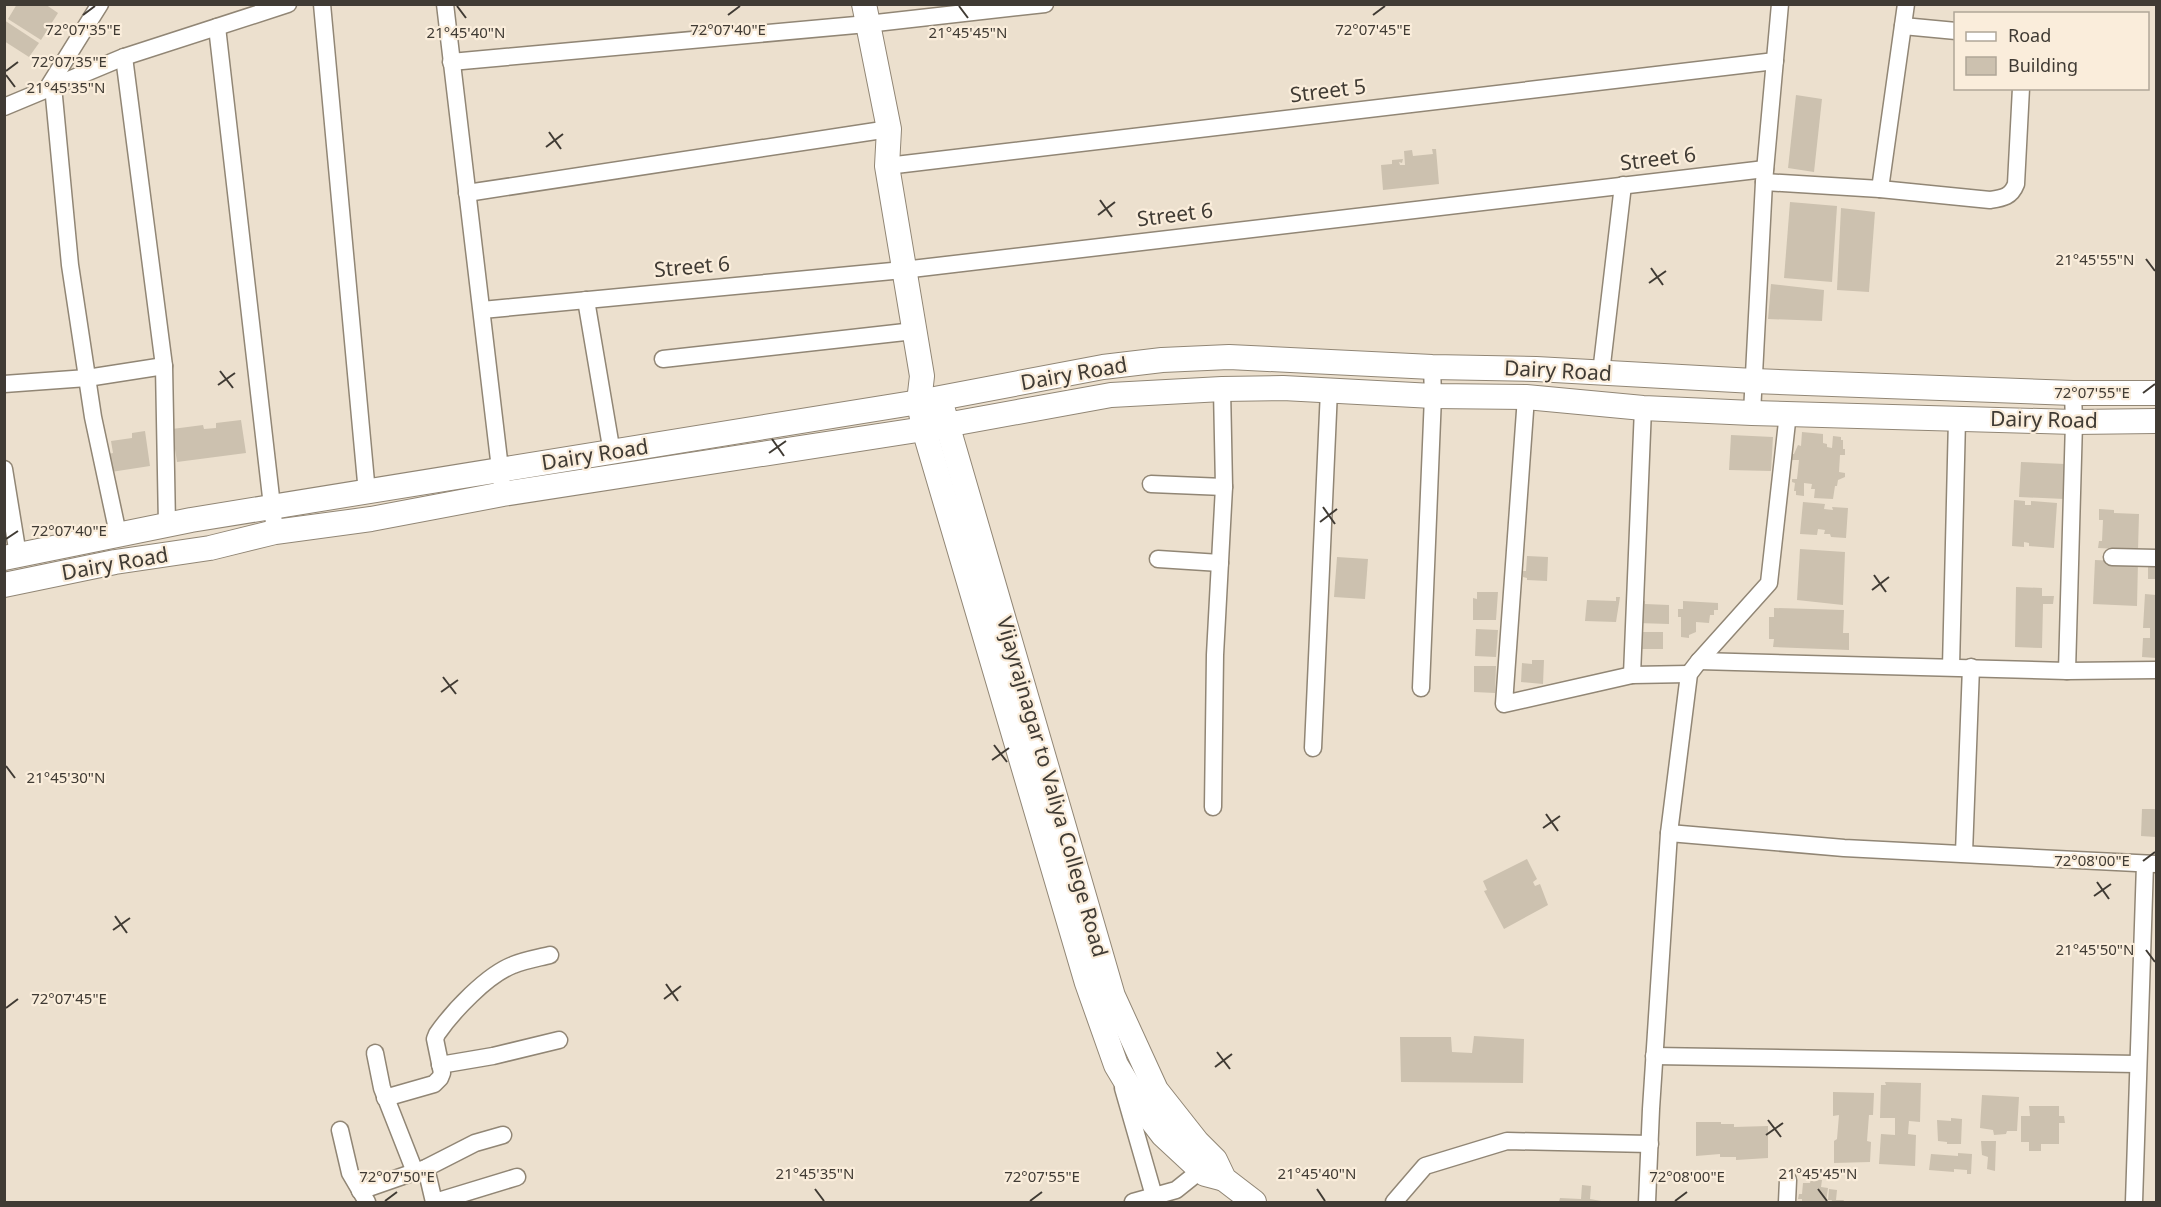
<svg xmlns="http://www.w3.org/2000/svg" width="2161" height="1207" viewBox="0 0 2161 1207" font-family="'Noto Sans',sans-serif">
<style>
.building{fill:#ccc1af}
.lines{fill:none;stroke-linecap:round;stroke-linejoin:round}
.street-casing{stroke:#918675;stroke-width:19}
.secondary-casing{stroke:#918675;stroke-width:26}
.street{stroke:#fff;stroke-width:16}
.secondary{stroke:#fff;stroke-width:24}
.ticks{fill:none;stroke:#403b34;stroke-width:2}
.labels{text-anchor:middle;stroke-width:4.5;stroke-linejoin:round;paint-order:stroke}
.street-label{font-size:21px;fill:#403b34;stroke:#faeddb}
.ticks-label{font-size:15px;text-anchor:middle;fill:#403b34;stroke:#faeddb;stroke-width:4.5;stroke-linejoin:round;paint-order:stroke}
</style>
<rect width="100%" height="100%" fill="#ece0ce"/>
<!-- building -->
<g class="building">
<path d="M17,4H45L58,13L41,40L8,19Z"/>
<path d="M4,20L39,43L29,57L4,41Z"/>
<path d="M1796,95L1822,99L1814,172L1788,168Z"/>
<path d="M1432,149H1436L1439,184L1383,190L1381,165L1392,164V160L1403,159L1402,163L1399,162L1400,165H1405L1404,151L1412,150L1413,156L1433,154Z"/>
<path d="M1790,202L1837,206L1832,282L1784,278Z"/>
<path d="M1841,208L1875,212L1869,292L1837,290Z"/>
<path d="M1771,284L1824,290L1822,321L1768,319Z"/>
<path d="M241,420L246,453L177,462L172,429L203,425L204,429L216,428V423Z"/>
<path d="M145,431L150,466L111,472L108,454L113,453L111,441L132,438V433Z"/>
<path d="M1802,432L1823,434V443L1827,444V447L1832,448L1833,436L1841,437V440H1843V449H1845V455H1840L1839,472L1845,473V477L1838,480L1837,486H1835L1833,499L1814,498L1815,489H1811L1812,484L1804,483V496L1796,495V491H1794L1795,483L1792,482V479H1797L1799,460H1790L1791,454H1794L1798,445L1801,446Z"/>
<path d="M1731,435L1773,437L1771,471L1729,470Z"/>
<path d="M2021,462L2065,464L2064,499L2019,497Z"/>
<path d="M2014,500L2025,501V505H2031V501L2057,503L2054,548L2029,546V543L2024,542V547L2012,546Z"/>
<path d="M1803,502L1825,504L1824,509L1833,510L1832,507L1848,508L1846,538L1831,537L1830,534H1824L1825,530L1818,529L1817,535L1800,534Z"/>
<path d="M2099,509L2114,510V513L2139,514L2138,550L2098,548L2099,541H2102L2103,520H2099Z"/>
<path d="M1800,549L1845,552L1843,605L1797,600Z"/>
<path d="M1527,556L1548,557L1547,581L1527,580V578L1523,577V571H1526Z"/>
<path d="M1337,557L1368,559L1365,599L1334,597Z"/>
<path d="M2095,560L2138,562L2137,606L2093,604Z"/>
<path d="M2148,565L2156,566V579H2148Z"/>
<path d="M2016,587L2042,588V596H2054L2053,604H2043L2042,648L2015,647Z"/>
<path d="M1477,592H1498L1496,620H1473V598L1477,599Z"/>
<path d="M2145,594L2156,595V658L2142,657L2143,638H2150V628H2143Z"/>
<path d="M1616,597H1620L1616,622L1585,621L1587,600L1616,601Z"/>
<path d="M1638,600L1645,601V604L1669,605V624L1637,623Z"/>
<path d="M1683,601L1718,603V610H1714V615H1710L1709,623L1696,622V632L1689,635V638L1681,637V617H1678V609H1683Z"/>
<path d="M1774,608L1844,610L1843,633H1849V650L1773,647L1774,639H1769V617H1774Z"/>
<path d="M1476,629L1498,630L1496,657L1475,656Z"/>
<rect x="1636" y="632" width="27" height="17"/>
<path d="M1532,660H1544L1543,684L1521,682L1522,663L1532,664Z"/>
<path d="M1474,666H1496L1495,693L1474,692Z"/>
<path d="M2142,809H2156V837L2141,836Z"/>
<path d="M1527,859L1537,879L1533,882L1535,886L1540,884L1548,905L1504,929L1484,891L1487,890L1483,881Z"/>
<path d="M1474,1036L1524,1039L1523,1083L1401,1082L1400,1037H1451L1452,1052L1472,1053Z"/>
<path d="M1885,1082L1921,1083L1920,1122L1909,1121L1908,1134L1916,1135L1915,1166L1879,1164L1881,1134L1895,1135V1118H1880L1881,1085H1886Z"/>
<path d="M1833,1092L1874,1093L1873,1115H1869L1867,1141L1871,1142L1870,1162L1834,1163V1141L1837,1139L1839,1115L1833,1116Z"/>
<path d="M1982,1095L2019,1097L2017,1131H2007L2006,1134L1994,1135L1993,1130L1980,1128Z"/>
<path d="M2029,1106H2059V1116H2064L2065,1123H2059V1144H2041V1151H2029V1142H2021V1116H2030Z"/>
<path d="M1951,1118L1962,1119L1961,1144H1947V1142L1938,1141L1937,1120L1951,1121Z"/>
<path d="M1696,1122H1721V1124H1734V1127L1768,1126V1158L1736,1160V1157H1720V1154L1696,1156Z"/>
<path d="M1981,1141H1996L1995,1171L1987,1169L1988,1157L1982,1155Z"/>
<path d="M1958,1153L1972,1154L1971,1174H1967V1170L1954,1169V1172L1929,1170L1931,1154L1958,1156Z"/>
<path d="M1811,1179L1822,1180L1821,1187L1828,1188L1826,1202H1802V1199H1798L1799,1194H1802L1803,1183H1810Z"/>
<path d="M1582,1185L1591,1186L1590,1199L1607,1202H1559L1560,1198L1581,1199Z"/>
<path d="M1829,1189L1837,1190L1836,1200H1844L1843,1202H1831L1832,1200H1828Z"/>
</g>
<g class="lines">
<defs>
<g id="street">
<path d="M322,4L367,493"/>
<path d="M445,4L503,494"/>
<path d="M1903,26L1956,31"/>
<path d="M217,27L275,532"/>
<path d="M124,57L164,366L167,525"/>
<path d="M451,62L867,24L1045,4"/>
<path d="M53,86L70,265L93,417L118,534"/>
<path d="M47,89L100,4"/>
<path d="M4,107L124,57L288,4"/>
<path d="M887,166L1775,61"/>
<path d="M1764,182L1880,189L1990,200C2003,198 2011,197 2016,184L2021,88"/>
<path d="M1880,189L1906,4"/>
<path d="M467,193L889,129"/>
<path d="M586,300L612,453"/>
<path d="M482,310L903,270L1765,169"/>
<path d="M663,359L914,331"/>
<path d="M1601,373L1623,185"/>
<path d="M4,384L87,378L164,366"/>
<path d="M1526,397L1504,704L1632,675L1689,674"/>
<path d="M1752,413L1764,182L1780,4"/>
<path d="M4,469L18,555"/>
<path d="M1151,484L1224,487"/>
<path d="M2112,557L2156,558"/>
<path d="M1158,559L1220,563"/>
<path d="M1699,661L2067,671L2156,670"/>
<path d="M1951,667L1957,419"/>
<path d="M2067,671L2074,422L2073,393"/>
<path d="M1632,675L1643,408"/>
<path d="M1421,688L1433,396L1432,367"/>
<path d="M1313,748L1329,390"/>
<path d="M1213,807L1215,655L1224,487L1222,389"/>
<path d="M1669,833L1844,848L2156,864"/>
<path d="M1964,853L1971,667"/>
<path d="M375,1053L382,1088L415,1172"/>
<path d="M1654,1056L2137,1064"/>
<path d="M440,1065L493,1056L559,1040"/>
<path d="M1123,1088L1154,1196"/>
<path d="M385,1098L434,1084L440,1078L442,1073L435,1039L437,1034C453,1011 487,975 513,965C525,960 538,958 550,955"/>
<path d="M340,1130L350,1173L367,1202"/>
<path d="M426,1168L434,1202"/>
<path d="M360,1191L426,1168L475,1143L503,1135"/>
<path d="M435,1202L517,1177"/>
<path d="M1133,1202L1176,1190L1201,1170"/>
<path d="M1394,1202L1425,1166L1507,1141L1650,1144"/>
<path d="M1647,1202L1651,1109L1669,833L1689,674L1699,661L1769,583L1788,413"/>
<path d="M1787,1202L1788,1180"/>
<path d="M2134,1202L2145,864"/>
</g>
<g id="secondary">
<path d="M864,4L889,129L887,166L922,376L919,402L924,429L1087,983L1116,1065L1140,1105L1163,1135L1205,1174L1224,1179"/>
<path d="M943,410L1113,996L1156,1090L1197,1142L1215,1160L1224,1179L1254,1202"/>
<path d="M4,558L191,520L919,402L1103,367L1162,360L1229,357L1432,367L1536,369L1754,381L2073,393H2156"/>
<path d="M4,585L115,562L210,548L275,532L371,519L503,494L924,429L1111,395L1222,389L1283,388L1433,396L1526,397L1643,408L1752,413L2074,422L2156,421"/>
</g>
</defs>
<!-- street casing -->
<use href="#street" class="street-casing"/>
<!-- secondary casing -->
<use href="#secondary" class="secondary-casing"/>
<!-- street -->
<use href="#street" class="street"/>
<!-- secondary -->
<use href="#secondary" class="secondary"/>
</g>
<!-- ticks -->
<path class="ticks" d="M457,6L466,18M959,6L968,18M83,15L95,6M728,15L740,6M1373,15L1385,6M6,71L18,62M6,75L15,87M549,132L561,149M546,147L563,134M1100,200L1112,217M1098,215L1115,202M2146,259L2155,271M1651,268L1663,285M1649,283L1666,271M220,371L233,388M218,385L235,373M2143,393L2155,384M772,439L784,456M769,453L786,441M1323,507L1335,524M1320,522L1337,509M6,539L18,531M1874,575L1886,592M1872,590L1889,577M443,677L456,694M441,692L458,680M994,745L1007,762M992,760L1009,748M6,766L15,778M1546,814L1558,831M1543,828L1560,816M2143,861L2155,852M2097,882L2109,899M2094,896L2111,884M115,916L127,933M113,930L130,918M2146,950L2155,962M666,984L678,1001M664,999L681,986M6,1008L18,999M1217,1052L1230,1069M1215,1067L1232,1054M1768,1120L1781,1137M1766,1135L1783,1123M815,1189L824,1201M1317,1189L1325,1201M1818,1189L1827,1201M385,1201L397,1192M1030,1201L1042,1192M1675,1201L1687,1192"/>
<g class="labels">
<!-- street labels -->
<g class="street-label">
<text transform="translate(1328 91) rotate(-7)" y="7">Street 5</text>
<text transform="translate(1658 159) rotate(-7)" y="7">Street 6</text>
<text transform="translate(1175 215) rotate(-7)" y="7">Street 6</text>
<text transform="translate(692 267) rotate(-5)" y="7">Street 6</text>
<text transform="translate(1558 371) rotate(3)" y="7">Dairy Road</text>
<text transform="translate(1074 374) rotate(-10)" y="7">Dairy Road</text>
<text transform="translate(2044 420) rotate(1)" y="7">Dairy Road</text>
<text transform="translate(595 455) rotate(-9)" y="7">Dairy Road</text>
<text transform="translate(115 564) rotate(-10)" y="7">Dairy Road</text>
<text transform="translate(1052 787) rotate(74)" y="7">Vijayrajnagar to Valiya College Road</text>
</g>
</g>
<g class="ticks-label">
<text x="83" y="35">72°07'35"E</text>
<text x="728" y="35">72°07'40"E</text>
<text x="1373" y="35">72°07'45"E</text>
<text x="466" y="38">21°45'40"N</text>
<text x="968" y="38">21°45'45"N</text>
<text x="69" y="67">72°07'35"E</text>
<text x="66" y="93">21°45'35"N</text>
<text x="2095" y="265">21°45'55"N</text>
<text x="2092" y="398">72°07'55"E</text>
<text x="69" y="536">72°07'40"E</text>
<text x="66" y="783">21°45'30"N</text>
<text x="2092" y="866">72°08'00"E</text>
<text x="2095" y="955">21°45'50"N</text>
<text x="69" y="1004">72°07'45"E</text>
<text x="815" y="1179">21°45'35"N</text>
<text x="1317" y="1179">21°45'40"N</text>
<text x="1818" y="1179">21°45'45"N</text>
<text x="397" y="1182">72°07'50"E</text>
<text x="1042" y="1182">72°07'55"E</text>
<text x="1687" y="1182">72°08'00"E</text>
</g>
<!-- border -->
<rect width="2161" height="1207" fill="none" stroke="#403b34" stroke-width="12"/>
<!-- legend -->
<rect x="1954" y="12" width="195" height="78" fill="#faeddb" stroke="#b0a698" stroke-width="1.5"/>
<rect x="1966" y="32" width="30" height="9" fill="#ffffff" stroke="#b0a698" stroke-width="1.5"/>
<text x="2008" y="42" font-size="18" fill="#403b34">Road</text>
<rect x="1966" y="57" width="30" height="18" fill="#ccc1af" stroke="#b0a698" stroke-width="1.5"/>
<text x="2008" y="72" font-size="18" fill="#403b34">Building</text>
</svg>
